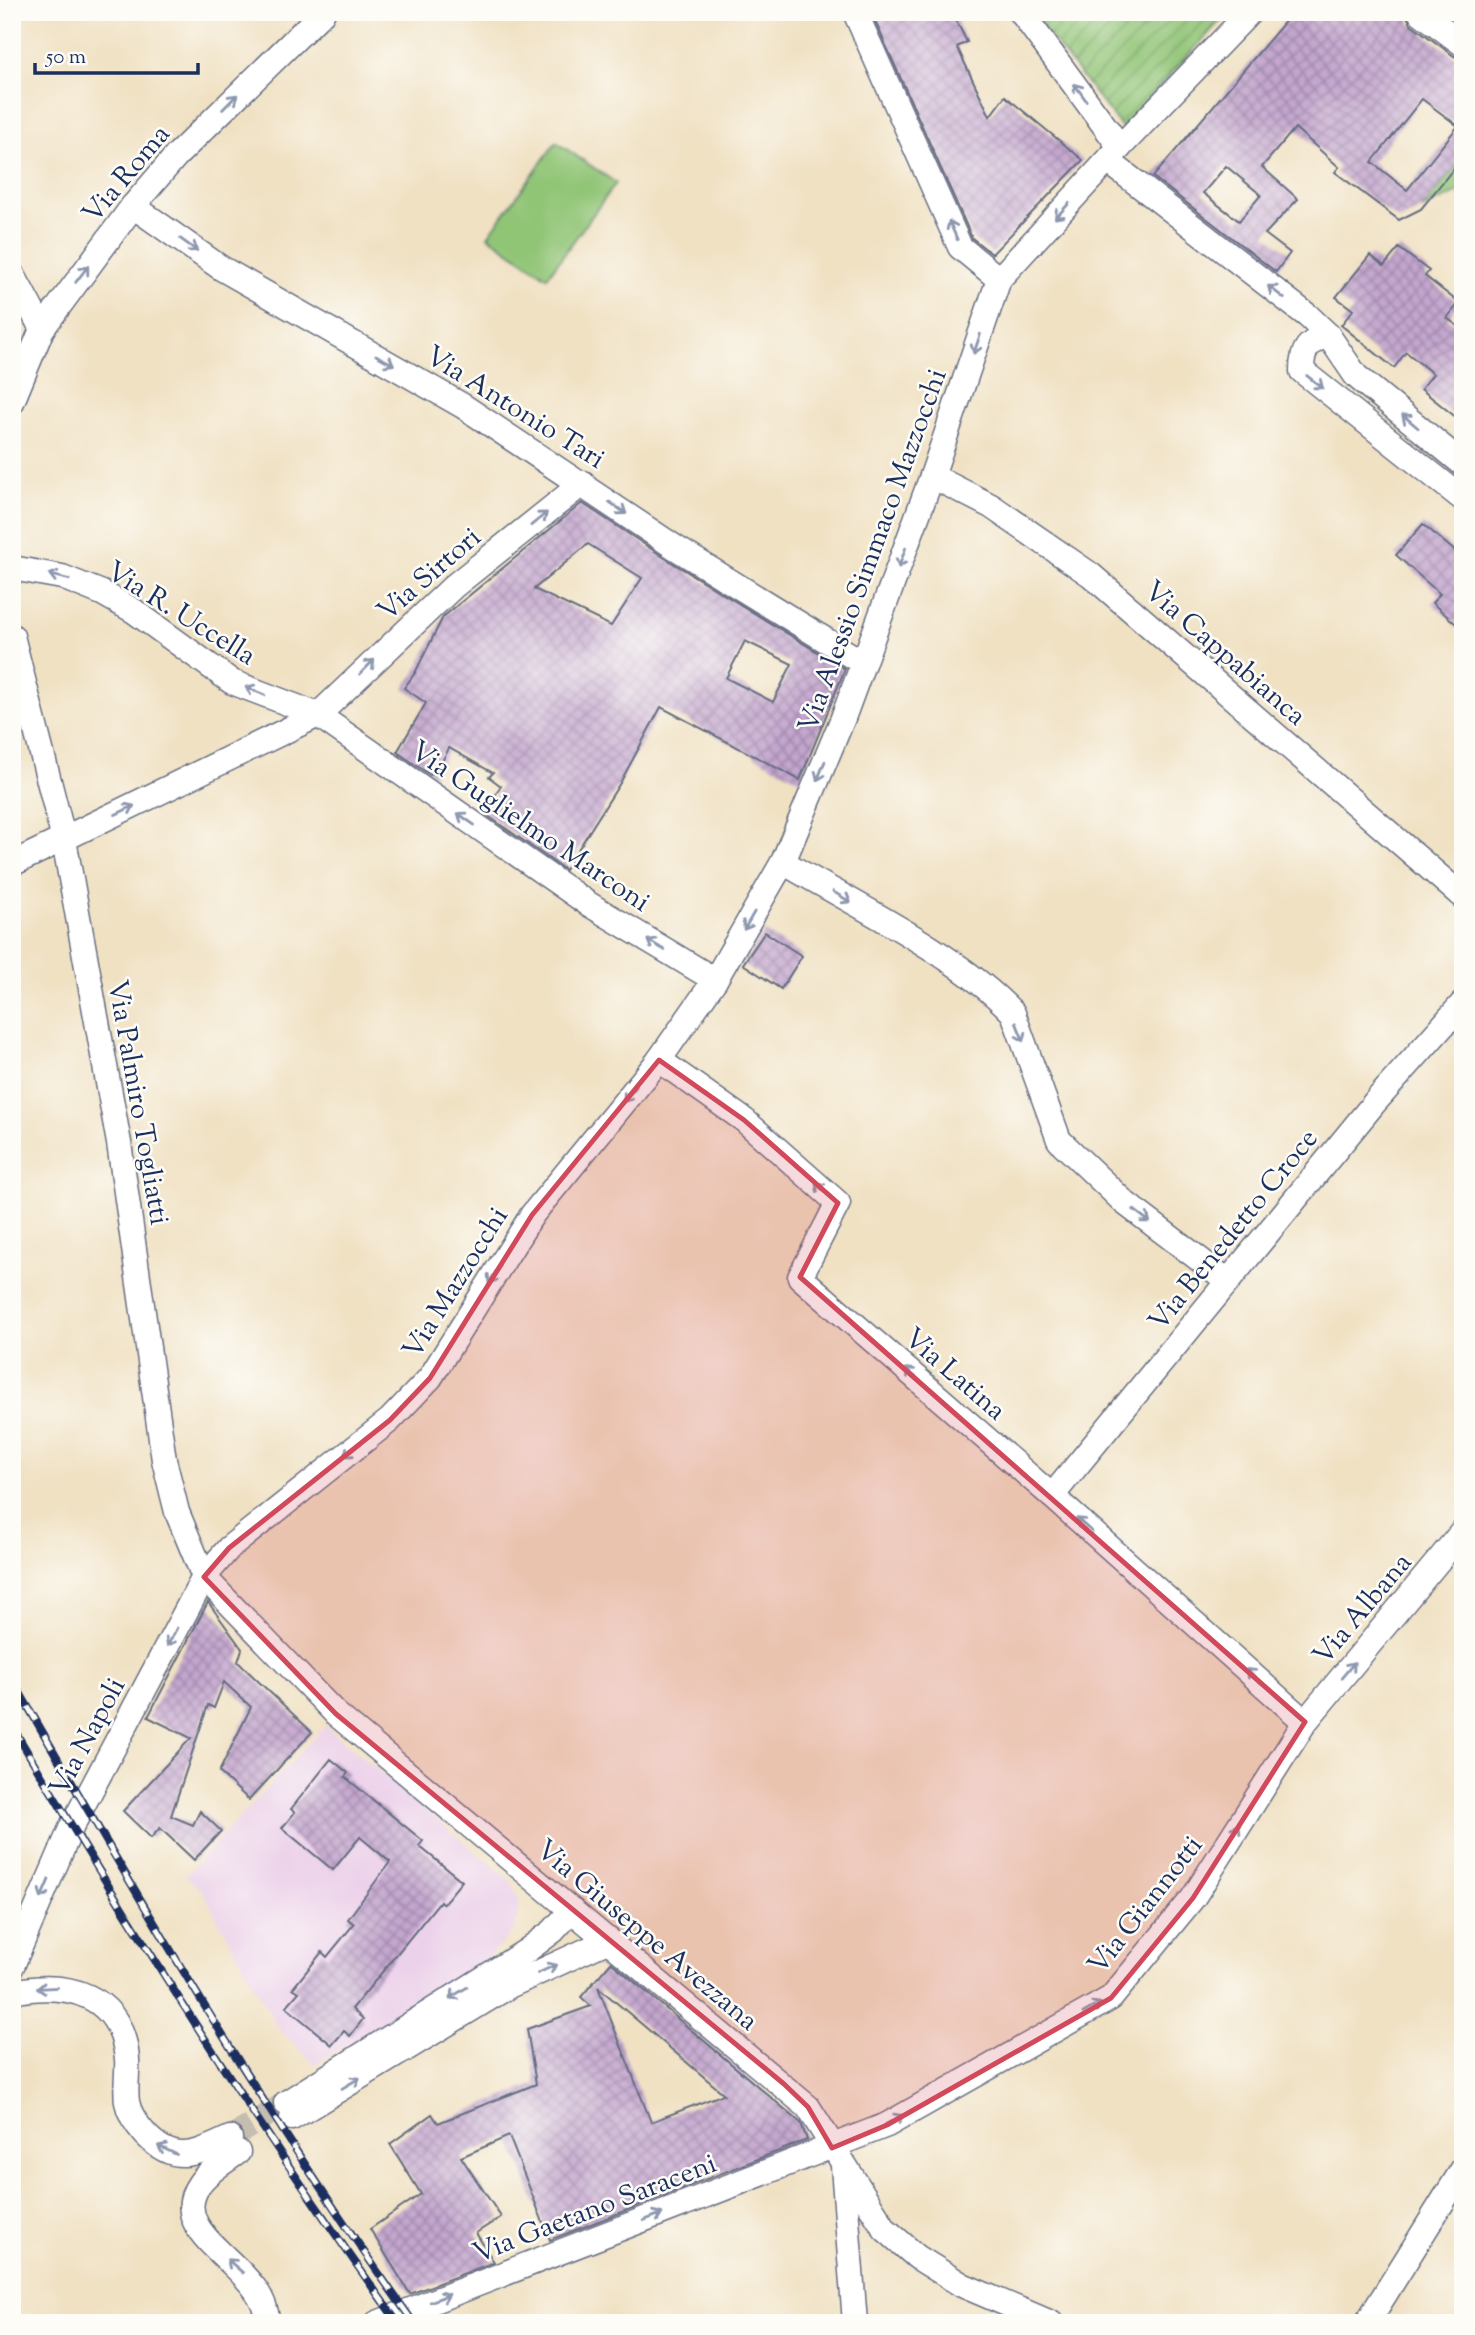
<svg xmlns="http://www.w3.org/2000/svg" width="1475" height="2335" viewBox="0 0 1475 2335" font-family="'Sorts Mill Goudy',serif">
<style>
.built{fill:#ecd1ea}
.grass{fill:url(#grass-tufts);stroke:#567a6a;stroke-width:2}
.garden{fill:url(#garden-furrows);stroke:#567a6a;stroke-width:2}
.pitch{fill:#91c576;stroke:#567a6a;stroke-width:2}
.building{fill:url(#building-cross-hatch);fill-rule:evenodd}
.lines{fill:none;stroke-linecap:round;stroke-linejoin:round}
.minor-tunnel{stroke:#c5bdaf;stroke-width:24;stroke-dasharray:24 12;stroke-linecap:butt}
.minor-casing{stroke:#666d81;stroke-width:27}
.minor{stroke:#fff;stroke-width:24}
.rail-casing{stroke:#1b2f5e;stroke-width:8}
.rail{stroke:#fdfcf7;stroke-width:5;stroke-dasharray:16;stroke-linecap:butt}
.oneway{stroke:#8d97ae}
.marked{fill:#d1495b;fill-opacity:0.2;stroke:#d1495b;stroke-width:5;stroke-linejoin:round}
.labels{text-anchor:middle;stroke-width:5;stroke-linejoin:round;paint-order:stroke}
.street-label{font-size:28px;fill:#1b2f5e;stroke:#fdfcf7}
</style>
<defs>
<pattern id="grass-tufts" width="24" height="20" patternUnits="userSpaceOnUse" patternTransform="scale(1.75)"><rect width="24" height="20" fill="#91c576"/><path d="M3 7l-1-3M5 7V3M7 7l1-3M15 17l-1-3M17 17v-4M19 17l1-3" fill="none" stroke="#76a064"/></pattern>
<pattern id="garden-furrows" width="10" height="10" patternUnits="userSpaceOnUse" patternTransform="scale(1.75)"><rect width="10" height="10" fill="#91c576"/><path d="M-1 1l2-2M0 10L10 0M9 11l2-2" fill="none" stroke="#76a064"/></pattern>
<pattern id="building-cross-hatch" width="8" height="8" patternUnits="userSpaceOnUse" patternTransform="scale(1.75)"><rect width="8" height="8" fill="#c4a6ce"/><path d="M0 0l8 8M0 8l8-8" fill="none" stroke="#9e88aa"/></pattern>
</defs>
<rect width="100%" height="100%" fill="#fdfcf7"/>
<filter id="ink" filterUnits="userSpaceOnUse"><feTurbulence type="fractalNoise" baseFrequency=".0143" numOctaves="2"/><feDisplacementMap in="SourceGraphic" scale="14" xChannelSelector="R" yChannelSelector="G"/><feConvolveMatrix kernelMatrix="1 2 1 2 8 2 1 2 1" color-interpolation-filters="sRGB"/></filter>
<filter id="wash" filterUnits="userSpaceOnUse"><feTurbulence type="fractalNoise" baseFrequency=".00686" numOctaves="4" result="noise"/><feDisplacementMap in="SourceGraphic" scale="28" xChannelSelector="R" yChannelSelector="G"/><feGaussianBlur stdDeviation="1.57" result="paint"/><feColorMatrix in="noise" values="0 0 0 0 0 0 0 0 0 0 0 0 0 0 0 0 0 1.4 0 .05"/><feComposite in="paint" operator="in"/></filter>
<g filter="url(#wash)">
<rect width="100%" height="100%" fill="#f0e1c3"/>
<!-- built -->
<path class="built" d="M325,1726L512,1882L519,1899V1916L512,1933L480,1965L315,2064L278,2028L202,1890L185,1876Z"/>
<!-- grass -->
<path class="grass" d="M1463,157V190L1421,209Z"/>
<!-- garden -->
<path class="garden" d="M1031,12H1228L1122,128Z"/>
<!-- pitch -->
<path class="pitch" d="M556,142L616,183L547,277L488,236Z"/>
<g id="blocks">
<!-- building -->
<g class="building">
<path d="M871,12H952L967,42L957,47L990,116L1005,96L1083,160L992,254L972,238Z"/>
<path d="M1293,12H1405L1411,24L1454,56L1463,59V157L1421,209L1399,220L1335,172L1339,167L1295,128L1262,167L1298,199L1265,234L1290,253L1276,272L1153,177ZM1422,99L1458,126L1407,190L1372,162ZM1226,166L1261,195L1239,221L1203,193Z"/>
<path d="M1399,248L1429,271L1425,276L1459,303L1447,318L1463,330V423L1421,389L1433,374L1406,352L1394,368L1341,325L1353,310L1336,297L1370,255L1384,266Z"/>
<path d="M582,503L668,560L845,669L800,780L661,707L620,783L565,870L484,813L501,786L489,777L493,773L449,748L436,773L430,775L397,752L426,703L404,688L415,673L443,617ZM588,544L642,578L611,626L534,589ZM745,641L792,664L773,702L726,678Z"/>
<path d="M1423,524L1463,558V630L1432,603L1440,594L1396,555Z"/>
<path d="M765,932L802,956L781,989L743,964Z"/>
<path d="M208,1602L242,1649L238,1662L312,1732L249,1800L219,1772L251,1707L224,1682L214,1708L208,1705L171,1816L193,1825L200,1811L221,1831L194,1860L160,1828L151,1838L123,1811L191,1738L148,1717Z"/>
<path d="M331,1759L348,1773L345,1777L423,1841L419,1846L462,1881L443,1904L440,1901L352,2009L363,2019L350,2036L344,2031L332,2045L286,2007L299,1992L293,1988L322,1952L327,1957L354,1924L348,1919L390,1862L360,1837L333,1870L282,1828L295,1812L291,1809Z"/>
<path d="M611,1962L801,2123L807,2140L550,2240L509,2136L461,2157L501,2217L476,2233L494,2262L410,2294L370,2229L421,2194L390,2144L432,2114L438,2123L536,2084L527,2029L591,2006L581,1997ZM598,1987L724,2094L651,2122Z"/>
</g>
</g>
</g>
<g filter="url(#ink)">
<use href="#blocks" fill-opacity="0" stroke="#666d81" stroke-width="2"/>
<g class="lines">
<!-- minor-tunnel -->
<path class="minor-tunnel" d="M230,2138L286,2103"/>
<defs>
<g id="minor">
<path d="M855,12L960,247L999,279"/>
<path d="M1021,12L1120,147"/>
<path d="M1420,12L1463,44"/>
<path d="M1108,161L1308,316L1328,335L1356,376L1463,464"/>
<path d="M133,206L221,268L463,406L676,548L863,663"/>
<path d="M12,273L42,329"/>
<path d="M1328,335C1307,342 1302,350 1302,371L1463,499"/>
<path d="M12,402L42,329L133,206L176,156L323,12"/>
<path d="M932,476L991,506L1091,575L1463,897"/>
<path d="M12,568L62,577L102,593L134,611L232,682L318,715L587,903L715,980"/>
<path d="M12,636L64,840L119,1143L164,1460L177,1512L204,1577L336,1714L808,2107L885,2229L917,2257L962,2285L1051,2323"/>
<path d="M783,862C855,905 956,953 1013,1013L1059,1140L1125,1203L1228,1281"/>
<path d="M12,864L318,715L454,586L583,483"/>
<path d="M659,1060L744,1120L838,1203L800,1277L1052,1496L1305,1722"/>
<path d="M1052,1496L1375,1102L1463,1003"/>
<path d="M12,1966L72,1826L204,1577L229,1548L390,1420L430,1378L532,1215L659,1060L715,980L783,862L843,718L932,476L999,279L1120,147L1250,12"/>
<path d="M12,1992C67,1981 121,1993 127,2059C128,2073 125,2087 127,2102C129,2113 137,2125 145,2134C175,2166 195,2154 230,2138"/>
<path d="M286,2103L525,1952L553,1931L572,1910"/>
<path d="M292,2118L511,1985L609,1940"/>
<path d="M238,2152C226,2161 209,2170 200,2183C161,2238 269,2266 267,2323"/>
<path d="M843,2166L855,2323"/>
<path d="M377,2323L887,2125L1111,1998L1193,1898L1305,1722L1463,1531"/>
<path d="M1367,2323L1463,2169"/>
</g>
</defs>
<!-- minor casing -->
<use href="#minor" class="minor-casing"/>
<!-- minor -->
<use href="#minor" class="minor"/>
<defs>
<g id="rail">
<path d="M12,1679C138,1898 266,2118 414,2323"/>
<path d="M12,1726C132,1929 260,2131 398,2323"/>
</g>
</defs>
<!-- rail casing -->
<use href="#rail" class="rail-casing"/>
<!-- rail -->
<use href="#rail" class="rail"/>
</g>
<!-- one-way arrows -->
<defs><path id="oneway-shaft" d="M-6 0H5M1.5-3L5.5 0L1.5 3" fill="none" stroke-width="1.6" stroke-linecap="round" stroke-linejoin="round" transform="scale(1.75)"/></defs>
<g class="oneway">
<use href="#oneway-shaft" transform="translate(1080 92) rotate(-126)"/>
<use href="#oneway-shaft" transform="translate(230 102) rotate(-45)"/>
<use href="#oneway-shaft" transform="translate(1062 211) rotate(133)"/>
<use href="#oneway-shaft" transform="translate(953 230) rotate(-114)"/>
<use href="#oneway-shaft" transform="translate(189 245) rotate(36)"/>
<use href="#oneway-shaft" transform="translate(82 274) rotate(-53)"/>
<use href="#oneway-shaft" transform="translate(1276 292) rotate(-142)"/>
<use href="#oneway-shaft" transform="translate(977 344) rotate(109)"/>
<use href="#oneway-shaft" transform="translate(385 360) rotate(29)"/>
<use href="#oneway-shaft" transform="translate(1315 382) rotate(38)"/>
<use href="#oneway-shaft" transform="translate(1410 421) rotate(-140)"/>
<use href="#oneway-shaft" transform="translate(618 508) rotate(35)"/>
<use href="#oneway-shaft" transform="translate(539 519) rotate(-39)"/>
<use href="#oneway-shaft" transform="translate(902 558) rotate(110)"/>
<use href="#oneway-shaft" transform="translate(59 577) rotate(-165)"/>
<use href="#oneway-shaft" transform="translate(367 667) rotate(-45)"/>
<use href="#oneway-shaft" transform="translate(255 691) rotate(-157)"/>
<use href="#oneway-shaft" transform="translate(821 771) rotate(112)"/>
<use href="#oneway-shaft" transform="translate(125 810) rotate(-26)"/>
<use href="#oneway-shaft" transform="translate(466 819) rotate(-145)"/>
<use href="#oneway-shaft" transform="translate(842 897) rotate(31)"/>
<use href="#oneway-shaft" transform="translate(749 921) rotate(120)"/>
<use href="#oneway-shaft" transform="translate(656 945) rotate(-149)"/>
<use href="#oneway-shaft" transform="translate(1020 1032) rotate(68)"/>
<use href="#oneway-shaft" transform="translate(630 1094) rotate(130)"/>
<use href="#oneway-shaft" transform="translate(823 1190) rotate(-138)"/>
<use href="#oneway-shaft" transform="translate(1142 1216) rotate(37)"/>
<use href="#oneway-shaft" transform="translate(494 1275) rotate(122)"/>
<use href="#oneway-shaft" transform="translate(913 1375) rotate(-139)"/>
<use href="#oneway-shaft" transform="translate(352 1450) rotate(142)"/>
<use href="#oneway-shaft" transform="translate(1084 1525) rotate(-138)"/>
<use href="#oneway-shaft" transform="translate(172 1637) rotate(118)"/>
<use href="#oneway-shaft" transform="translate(1348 1670) rotate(-50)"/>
<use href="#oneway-shaft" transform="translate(1254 1676) rotate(-137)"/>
<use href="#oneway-shaft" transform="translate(1234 1833) rotate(-58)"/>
<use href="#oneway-shaft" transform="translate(45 1889) rotate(113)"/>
<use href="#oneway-shaft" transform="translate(547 1969) rotate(-25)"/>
<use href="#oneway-shaft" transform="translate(47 1988) rotate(177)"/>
<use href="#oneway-shaft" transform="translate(458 1993) rotate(148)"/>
<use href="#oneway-shaft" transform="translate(1092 2008) rotate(-30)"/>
<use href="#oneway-shaft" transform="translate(351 2083) rotate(-31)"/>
<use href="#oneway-shaft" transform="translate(894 2120) rotate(-29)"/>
<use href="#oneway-shaft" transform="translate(167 2150) rotate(-155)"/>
<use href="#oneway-shaft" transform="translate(653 2217) rotate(-21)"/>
<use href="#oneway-shaft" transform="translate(235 2266) rotate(-139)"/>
<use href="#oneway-shaft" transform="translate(440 2298) rotate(-21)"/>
</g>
</g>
<!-- marked area -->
<path class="marked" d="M659,1060L744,1120L838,1203L800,1277L1305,1722L1193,1898L1111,1998L887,2125L832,2148L808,2107L784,2084L336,1714L204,1577L229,1548L390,1420L430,1378L532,1215Z"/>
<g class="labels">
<!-- street labels -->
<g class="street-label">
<text transform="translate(125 173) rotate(-50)" y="10">Via Roma</text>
<text transform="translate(516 406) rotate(32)" y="10">Via Antonio Tari</text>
<text transform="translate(871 550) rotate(-70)" y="10">Via Alessio Simmaco Mazzocchi</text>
<text transform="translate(428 573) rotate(-41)" y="10">Via Sirtori</text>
<text transform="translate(182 612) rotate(32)" y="10">Via R. Uccella</text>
<text transform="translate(1226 652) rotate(41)" y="10">Via Cappabianca</text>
<text transform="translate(531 825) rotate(34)" y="10">Via Guglielmo Marconi</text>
<text transform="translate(140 1102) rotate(80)" y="10">Via Palmiro Togliatti</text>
<text transform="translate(1232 1229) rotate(-51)" y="10">Via Benedetto Croce</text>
<text transform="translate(454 1282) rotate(-58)" y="10">Via Mazzocchi</text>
<text transform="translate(956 1373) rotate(41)" y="10">Via Latina</text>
<text transform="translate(1361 1608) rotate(-50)" y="10">Via Albana</text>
<text transform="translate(86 1736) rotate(-62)" y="10">Via Napoli</text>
<text transform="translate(1144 1904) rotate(-52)" y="10">Via Giannotti</text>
<text transform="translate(648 1934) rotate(40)" y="10">Via Giuseppe Avezzana</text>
<text transform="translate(594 2207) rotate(-21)" y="10">Via Gaetano Saraceni</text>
</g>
</g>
<!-- margin -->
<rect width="1475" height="2335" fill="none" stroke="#fdfcf7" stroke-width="42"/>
<!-- scale -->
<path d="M35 63v10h163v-10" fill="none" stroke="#1b2f5e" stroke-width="3.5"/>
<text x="46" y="63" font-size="21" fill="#1b2f5e" stroke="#fdfcf7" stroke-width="5" paint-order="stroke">50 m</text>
</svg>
